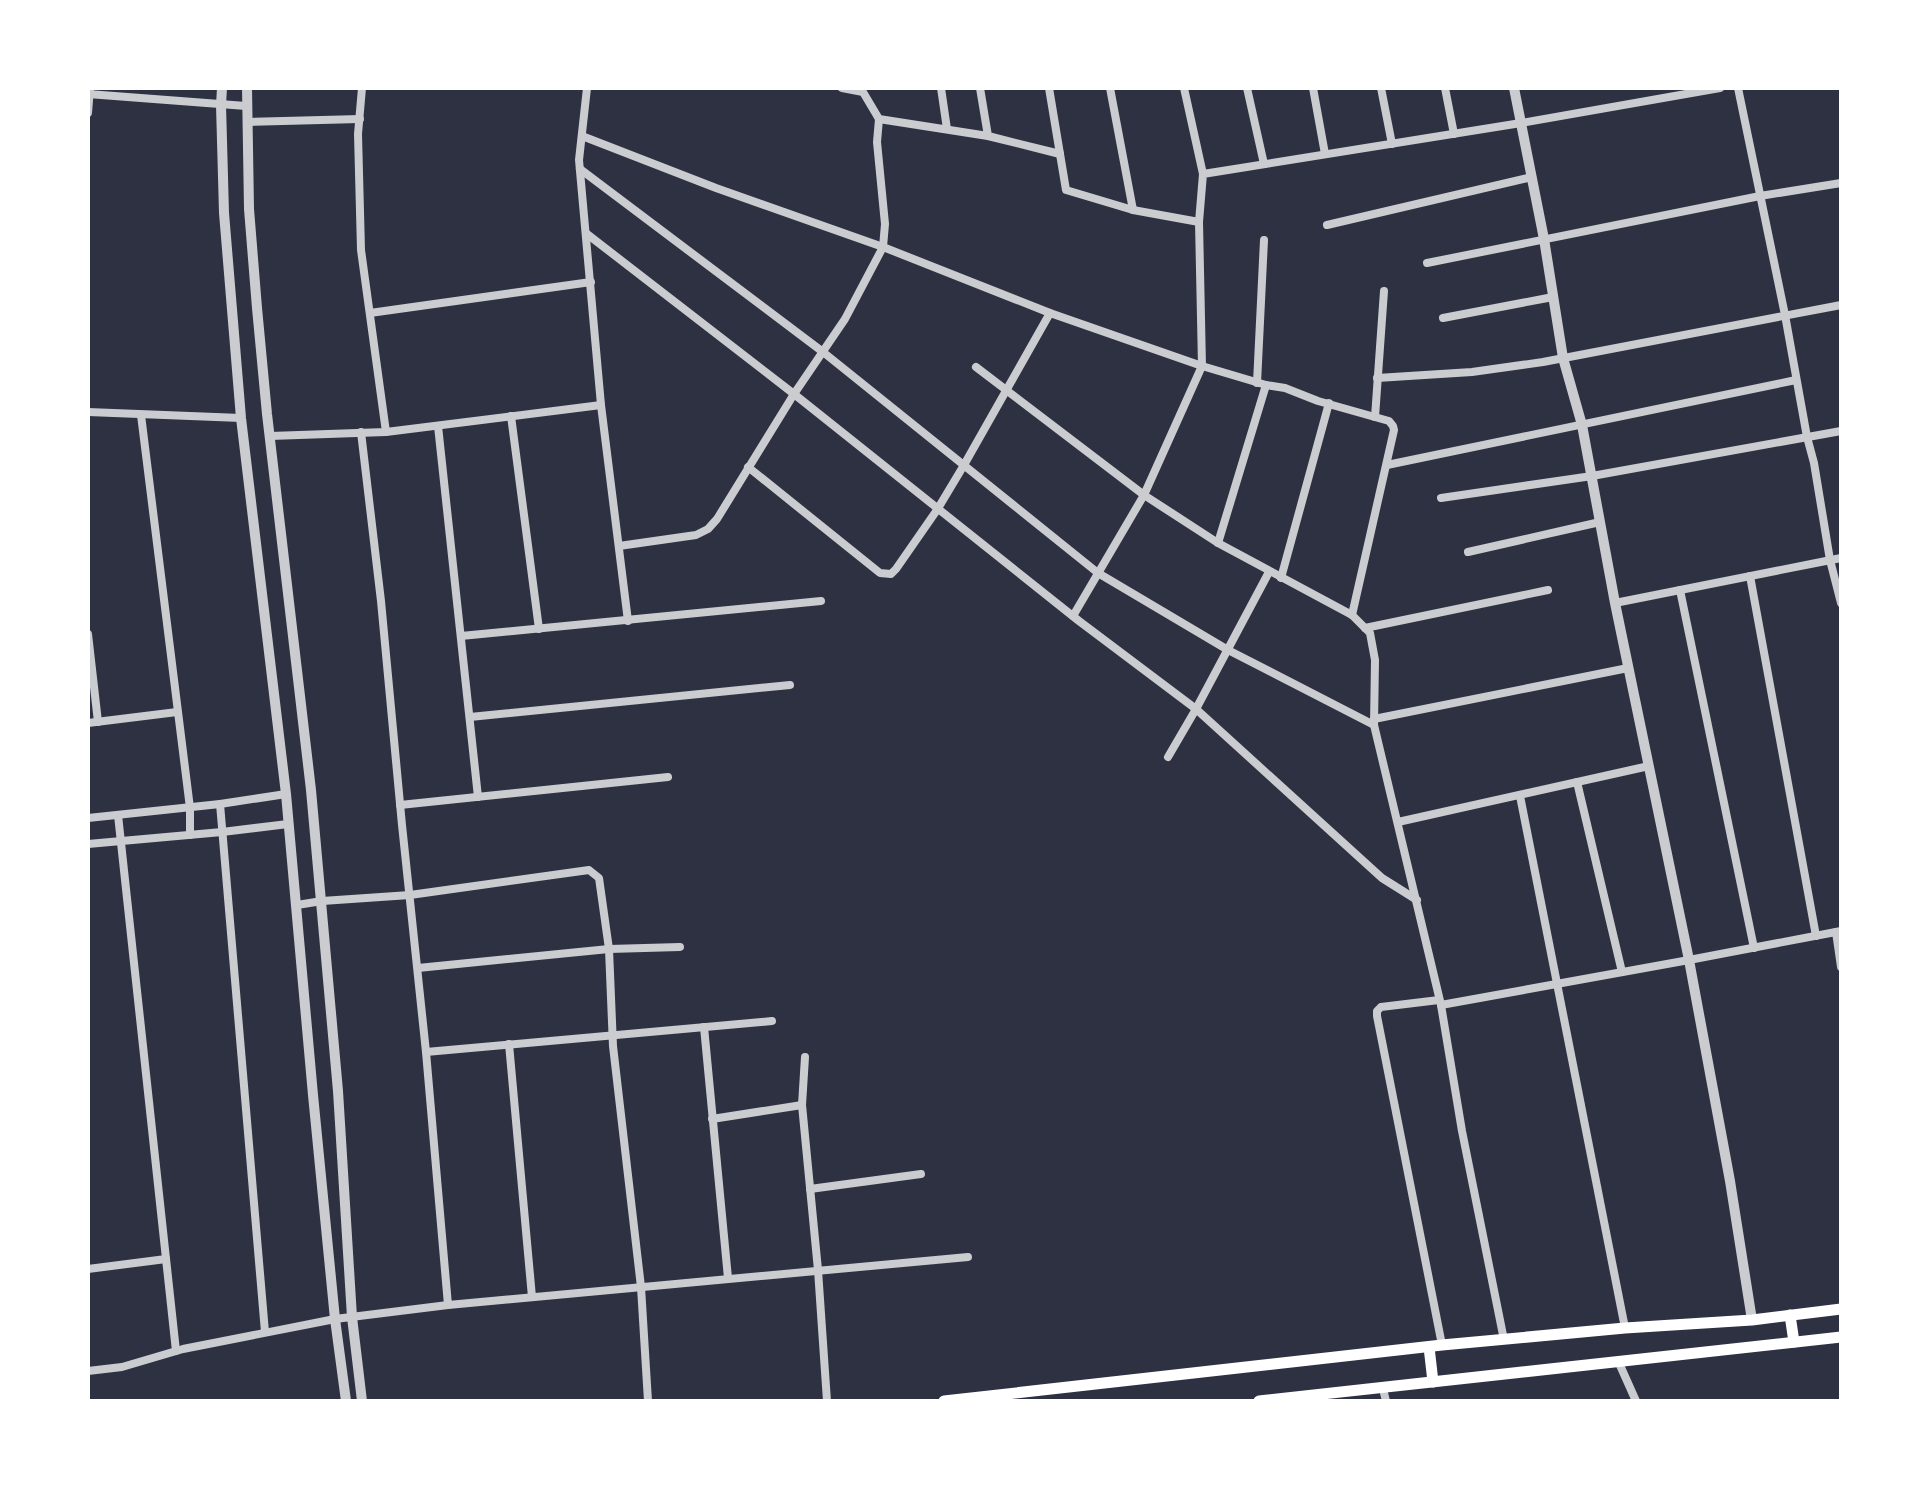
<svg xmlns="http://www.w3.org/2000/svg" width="1929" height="1489" viewBox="0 0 1929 1489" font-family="'Zilla Slab',serif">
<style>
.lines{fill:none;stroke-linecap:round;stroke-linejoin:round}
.minor{stroke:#caccd0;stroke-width:8}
.tertiary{stroke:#caccd0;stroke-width:10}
.secondary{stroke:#fff;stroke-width:11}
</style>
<rect width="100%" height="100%" fill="#2d3142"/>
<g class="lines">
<!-- minor -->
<g class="minor">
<path d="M362,88L358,134L361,250L386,432"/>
<path d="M587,88L579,160L601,405L628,621"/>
<path d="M842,88L863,92L879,119L988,136"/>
<path d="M941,88L947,129"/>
<path d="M980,88L988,136L1060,154"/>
<path d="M1049,88L1066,190L1133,210L1199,222L1202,366L1144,495L1073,616"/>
<path d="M1110,88L1133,210"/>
<path d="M1184,88L1203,174"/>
<path d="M1247,88L1264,164"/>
<path d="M1313,88L1325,154"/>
<path d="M1381,88L1392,144"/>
<path d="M1445,88L1454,134"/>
<path d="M1738,88L1785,315L1807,437L1814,463L1830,560L1841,603"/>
<path d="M88,94L246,106"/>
<path d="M88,113L90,88"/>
<path d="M247,122L360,119"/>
<path d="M582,136L716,188L883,247L1050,313L1202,366L1266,385L1285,388L1318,401L1389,421L1393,426L1394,430L1352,615"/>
<path d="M580,169L823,352L1098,573L1228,650L1374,725"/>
<path d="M1199,222L1203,174L1521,123L1720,88"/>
<path d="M1327,225L1532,177"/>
<path d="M587,234L794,394L1079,621L1196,709L1382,878L1417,900"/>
<path d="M1427,263L1760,196L1841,183"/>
<path d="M370,313L591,282"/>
<path d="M1443,318L1553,297"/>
<path d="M976,367L1144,495L1218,543L1352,615L1370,633L1375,660L1374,725L1441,1005L1462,1131L1504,1340"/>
<path d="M1377,378L1472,372L1543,362L1841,305"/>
<path d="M1257,383L1264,240"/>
<path d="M88,412L241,418"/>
<path d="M141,415L190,808V835"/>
<path d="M511,416L539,629"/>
<path d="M1375,417L1384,291"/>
<path d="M438,426L478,797"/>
<path d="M361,432L381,601L402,825L426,1052L448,1305"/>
<path d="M270,436L386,432L601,405"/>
<path d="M1387,465L1796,380"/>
<path d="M748,467L880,573L891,574L896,569L937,510L964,465L1050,313"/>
<path d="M1441,498L1592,476L1841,431"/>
<path d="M1218,543L1266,385"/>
<path d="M619,546L696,535L708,529L717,519L794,394L845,319L883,247L885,224L877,142L879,119"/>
<path d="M1468,552L1600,522"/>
<path d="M1750,576L1816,936"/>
<path d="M1281,578L1329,403"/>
<path d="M1680,590L1754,948"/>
<path d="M1615,603L1841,558"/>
<path d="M1365,628L1548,590"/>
<path d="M88,634L98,722"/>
<path d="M461,636L821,601"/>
<path d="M470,717L790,685"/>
<path d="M1374,719L1628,668"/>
<path d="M88,723L177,712"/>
<path d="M1168,757L1196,709L1269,572"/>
<path d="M1577,782L1622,972"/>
<path d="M1520,796L1625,1328"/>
<path d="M220,804L265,1332"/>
<path d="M400,805L668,777"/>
<path d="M118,815L176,1351"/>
<path d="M88,818L220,804L286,794"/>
<path d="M1398,822L1649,766"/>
<path d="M88,844L222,832L288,824"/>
<path d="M297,905L322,901L410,895L589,870L599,878L609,949L613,1046L641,1287L648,1401"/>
<path d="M1836,932L1841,967"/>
<path d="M418,968L609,949L680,947"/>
<path d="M1439,1000L1381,1007L1377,1011V1016L1442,1345"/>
<path d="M1441,1005L1689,960L1841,931"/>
<path d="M704,1027L728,1278"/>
<path d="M509,1044L532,1297"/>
<path d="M426,1052L772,1021"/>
<path d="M805,1057L802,1105L818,1270L827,1401"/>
<path d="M712,1119L802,1105"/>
<path d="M810,1189L921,1174"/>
<path d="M88,1269L166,1259"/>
<path d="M1619,1363L1636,1401"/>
<path d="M88,1371L122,1367L183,1349L335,1319L448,1305L968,1257"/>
<path d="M1383,1389L1386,1401"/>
</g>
<!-- tertiary -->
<g class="tertiary">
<path d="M222,88L221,105L224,213L241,418L286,794L313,1095L335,1319L346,1401"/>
<path d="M247,88L249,209L257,308L267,414L311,790L338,1091L352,1317L362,1401"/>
<path d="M1514,88L1544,239L1563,358L1582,425L1615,603L1689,960L1730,1181L1752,1320"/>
</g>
<!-- secondary -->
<g class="secondary">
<path d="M1790,1315L1794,1342"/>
<path d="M1429,1347L1433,1382"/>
<path d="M944,1401L1442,1345L1625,1328L1752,1320L1841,1309"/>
<path d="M1259,1401L1841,1337"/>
</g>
</g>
<!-- border -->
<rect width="1929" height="1489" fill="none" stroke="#ffffff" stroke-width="180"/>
</svg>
